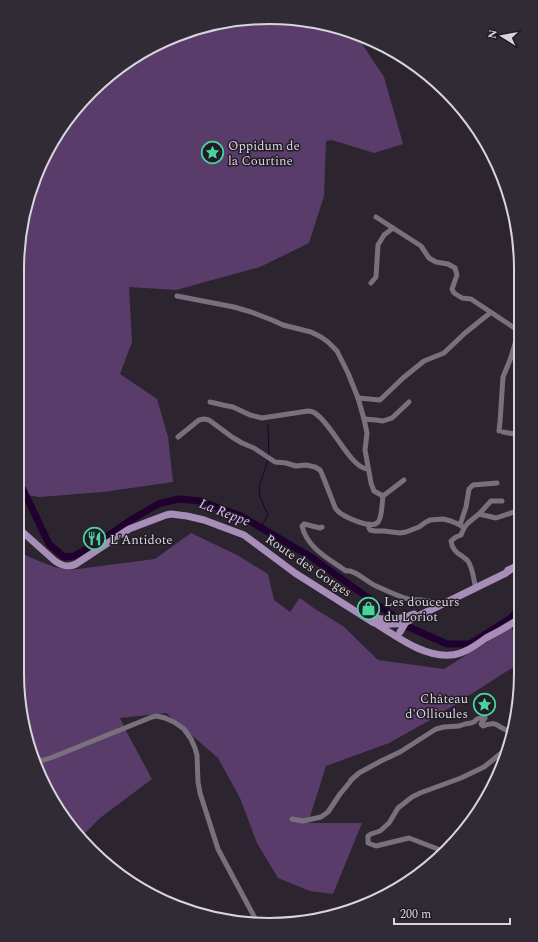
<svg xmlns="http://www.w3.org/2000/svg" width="538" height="942" viewBox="0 0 538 942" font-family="Spectral,serif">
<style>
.green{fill:#5a3c6a}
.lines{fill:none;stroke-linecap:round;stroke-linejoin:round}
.stream{stroke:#1f002e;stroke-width:1}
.river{stroke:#1f002e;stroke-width:7}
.minor{stroke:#78707d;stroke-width:5}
.major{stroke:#a78db7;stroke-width:7}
.labels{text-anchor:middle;stroke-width:3;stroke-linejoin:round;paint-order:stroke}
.poi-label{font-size:13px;fill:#d9d4dc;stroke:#221c26;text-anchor:start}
.street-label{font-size:13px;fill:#d9d4dc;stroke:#221c26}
.water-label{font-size:14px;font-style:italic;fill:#e0baf6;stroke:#221c26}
.rim{fill:none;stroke:#d9d4dc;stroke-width:2}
</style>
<rect width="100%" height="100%" fill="#2c2530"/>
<!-- green -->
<g class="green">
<path d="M220,22H318L358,38L384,77L403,144L374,153L332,140L326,141L324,196L309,243L260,267L176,290L129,287L132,342L120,374L157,399L168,437L173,482L103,492L39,497L17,493L18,252L30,188L59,129L129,60Z"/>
<path d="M191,533L237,555L268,574L274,600L290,612L300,598L315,609L343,626L378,660L444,669L511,627L520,644V663L432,719L389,743L326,766L308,823H362L333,894L310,891L278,878L257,843L240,798L218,758L166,713L120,718L125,729L152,779L100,818L81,837L69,826L30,754L27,735L32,733L26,728L17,673V549L29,557L54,567L70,570L155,559Z"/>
</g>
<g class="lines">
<!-- stream -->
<g class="stream">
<path d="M268,425L269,456"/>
<path d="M261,527L268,515L260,497L259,487L268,460"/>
</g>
<!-- river -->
<g class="river">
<path d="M17,477L49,544L64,557L74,556L99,542L131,520L158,504L179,499L200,501L241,516L311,557L395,617"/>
<path d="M407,626L413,629L447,644H470L511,618L520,607"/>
</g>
<!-- minor -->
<g class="minor">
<path d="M376,217L421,246L429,258L436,262L448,264L455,268L457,275L452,289L454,293L462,298L471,299L516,329L520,335"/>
<path d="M371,283L376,277L378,245L384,235L393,228"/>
<path d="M177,296L234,307L251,312L272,320L283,325L311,332L321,337L328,342L337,351L348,373L358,398L364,419L367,433L365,450L371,483L374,491L383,496C382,502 382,520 377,523C370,529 341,516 336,509C334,506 333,501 331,497C328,489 325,482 322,474L320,470L315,467L306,465L296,466L286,463L275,462L254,448L242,443L232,437L209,420L204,419L199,420L178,437"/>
<path d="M358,398L380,400L403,378L424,361L444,353L465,333L490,313"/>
<path d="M210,402L223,405L233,407L250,415L262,418L308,411C311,411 314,412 316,414C331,423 351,469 368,469"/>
<path d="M364,419L376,420L383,421L392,418L409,402"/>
<path d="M499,431L500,422L503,377L510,360L520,328"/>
<path d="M503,432L520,435"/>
<path d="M17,453L20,454L21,456"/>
<path d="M17,479L22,477L17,465"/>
<path d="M383,496L404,480"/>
<path d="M479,514L496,518L520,510"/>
<path d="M369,524V528L370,530L375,531H384L400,533L406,532L419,527L426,522L430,520L443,519L451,521L460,525L464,528L461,535L456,537L451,541C452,548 456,553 462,556C463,557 466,559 467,560C471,564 474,579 475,585"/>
<path d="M460,525L466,507L469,489L473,485L497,483"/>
<path d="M322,527L320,528L304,524L302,526C307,548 329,559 346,571C354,569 367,582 376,586C385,590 397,596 408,599C416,601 427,598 435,604"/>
<path d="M464,528L468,523L479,514L491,501H502"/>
<path d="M34,760H44L53,757L152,717L157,716L165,718L174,722L184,729L191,739L195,748L197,755L198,782L200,793L218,849L257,922"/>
<path d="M292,819L303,821L321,817L328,812L340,794L350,782L351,780L359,773L381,761L400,752L436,729L444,727L459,726L465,724L471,723L474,722L477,719L483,717L485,718L481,724L483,726C499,719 498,730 511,731L512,730"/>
<path d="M443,851L409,838L376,846L368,843V836L371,834L380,831L389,823L398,808L412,797L420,793L461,778L484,767L505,750L510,744"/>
</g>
<!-- major -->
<g class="major">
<path d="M17,527L55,561C62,566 68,568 76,564L129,529L166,515L171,514L187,516L204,520L244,535L295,573L374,623C385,625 395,625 406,622L506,573L513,568"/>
<path d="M508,570L520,565"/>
<path d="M371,617C387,621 398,620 414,614"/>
<path d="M378,625C399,638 424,657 450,655C463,655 476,645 486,638C498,632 510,625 520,618"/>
<path d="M400,632L406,622"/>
</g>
</g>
<!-- icons -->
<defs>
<symbol id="sight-ring" viewBox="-11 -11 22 22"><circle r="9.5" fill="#221c26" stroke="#48d49d" stroke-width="1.5"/><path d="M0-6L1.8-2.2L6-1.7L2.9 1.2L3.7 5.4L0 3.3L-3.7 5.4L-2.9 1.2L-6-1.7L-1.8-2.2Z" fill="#48d49d"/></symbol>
<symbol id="restaurant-ring" viewBox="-11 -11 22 22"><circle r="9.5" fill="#221c26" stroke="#48d49d" stroke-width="1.5"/><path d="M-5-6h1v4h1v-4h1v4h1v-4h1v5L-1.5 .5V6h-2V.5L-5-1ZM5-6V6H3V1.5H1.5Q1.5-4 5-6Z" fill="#48d49d"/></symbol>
<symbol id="shop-ring" viewBox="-11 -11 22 22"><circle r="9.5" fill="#221c26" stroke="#48d49d" stroke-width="1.5"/><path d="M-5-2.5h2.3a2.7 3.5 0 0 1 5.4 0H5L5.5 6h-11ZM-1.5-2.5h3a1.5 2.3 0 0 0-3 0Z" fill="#48d49d"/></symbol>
</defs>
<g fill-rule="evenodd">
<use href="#sight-ring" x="200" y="140" width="25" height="25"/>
<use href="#restaurant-ring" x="82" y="526" width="25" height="25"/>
<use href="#shop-ring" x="356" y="596" width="25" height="25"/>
<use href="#sight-ring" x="472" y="692" width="25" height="25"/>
</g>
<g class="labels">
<!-- poi labels -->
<g class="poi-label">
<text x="228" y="150">Oppidum de<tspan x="228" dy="15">la Courtine</tspan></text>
<text x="110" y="544">L'Antidote</text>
<text x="384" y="606">Les douceurs<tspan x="384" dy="15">du Loriot</tspan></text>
<text x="468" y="703" text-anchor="end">Château<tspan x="468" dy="15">d'Ollioules</tspan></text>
</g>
<!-- street labels -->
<g class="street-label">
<text transform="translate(309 565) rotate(34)" y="5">Route des Gorges</text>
</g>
<!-- water labels -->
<g class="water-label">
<text transform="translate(225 512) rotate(21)" y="5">La Reppe</text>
</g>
</g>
<!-- crop -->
<path d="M0 0H538V942H0ZM269 24H269A245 245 0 0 1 514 269V673A245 245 0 0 1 269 918H269A245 245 0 0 1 24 673V269A245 245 0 0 1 269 24Z" fill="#312b35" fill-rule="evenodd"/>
<path class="rim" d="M269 24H269A245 245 0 0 1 514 269V673A245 245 0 0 1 269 918H269A245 245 0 0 1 24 673V269A245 245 0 0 1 269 24Z"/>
<!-- north arrow -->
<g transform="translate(502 36) rotate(281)" stroke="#221c26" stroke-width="3" paint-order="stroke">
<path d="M0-3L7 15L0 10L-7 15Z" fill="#d9d4dc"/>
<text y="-6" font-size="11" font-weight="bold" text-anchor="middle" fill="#d9d4dc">N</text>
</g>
<!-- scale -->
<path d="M394 918v6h116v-6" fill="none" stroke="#d9d4dc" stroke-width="2"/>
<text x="400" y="918" font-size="12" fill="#d9d4dc" stroke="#221c26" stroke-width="3" paint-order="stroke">200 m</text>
</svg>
